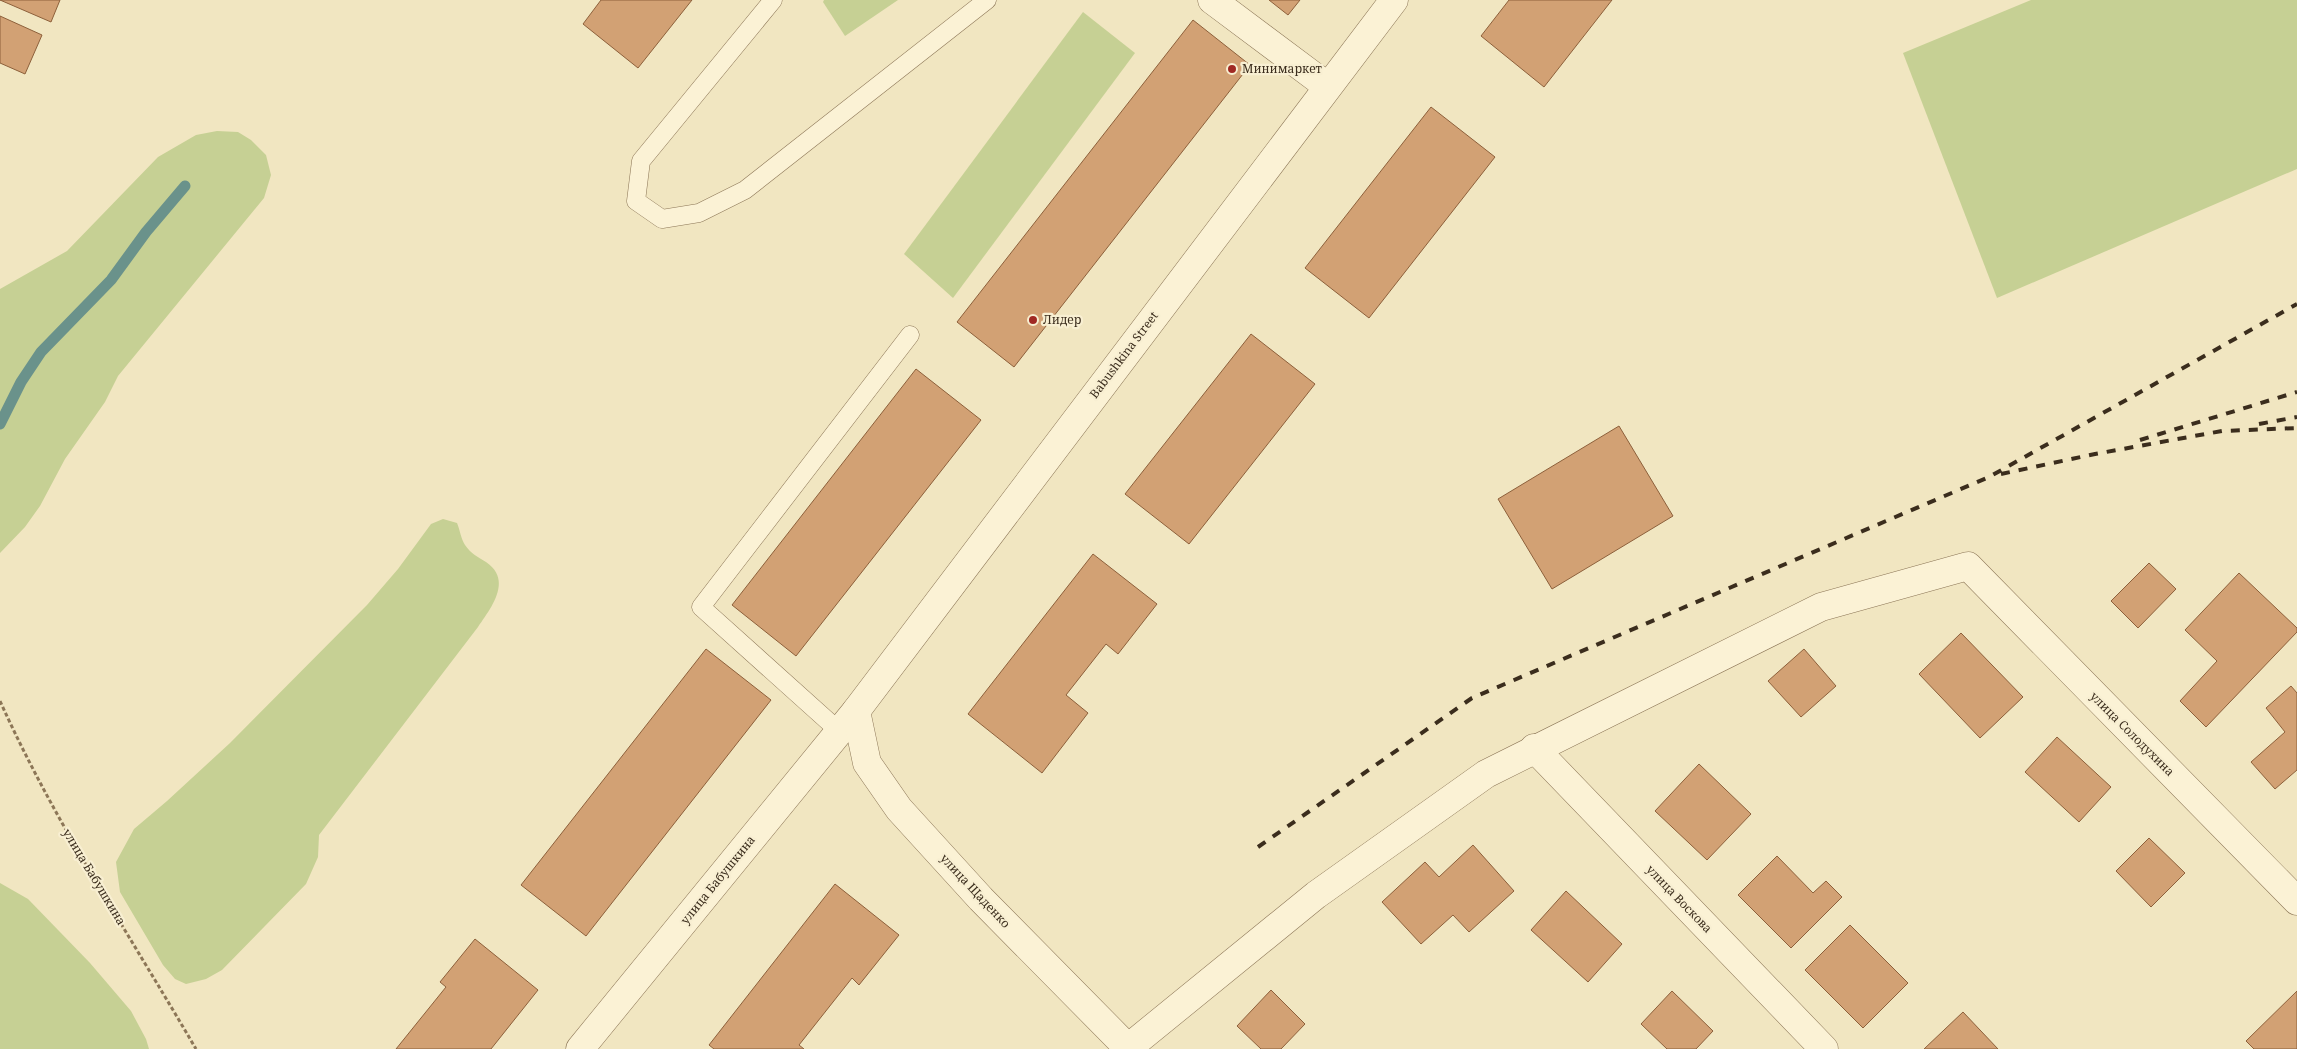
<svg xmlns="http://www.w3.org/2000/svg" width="2297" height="1049" viewBox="0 0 2297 1049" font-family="'Noto Serif',serif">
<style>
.green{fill:#c6d094}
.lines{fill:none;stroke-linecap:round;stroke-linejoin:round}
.stream{stroke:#6a928b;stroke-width:11}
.building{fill:#d2a174;stroke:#8d603b}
.service-casing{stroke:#8c7657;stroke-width:19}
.minor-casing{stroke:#8c7657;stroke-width:29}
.tertiary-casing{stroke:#8c7657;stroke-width:29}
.path{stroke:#8c7657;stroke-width:3;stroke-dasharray:4 2.5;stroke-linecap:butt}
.service{stroke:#fbf2d5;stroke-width:18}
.minor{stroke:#fbf2d5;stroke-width:28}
.tertiary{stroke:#fbf2d5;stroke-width:28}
.rail{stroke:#3b2d1d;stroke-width:4;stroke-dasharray:9 9;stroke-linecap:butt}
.poi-dot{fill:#a02923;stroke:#f8efd2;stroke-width:2}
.labels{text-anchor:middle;stroke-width:4.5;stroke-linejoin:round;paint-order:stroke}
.poi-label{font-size:12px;fill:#3b2d1d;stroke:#f8efd2;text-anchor:start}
.street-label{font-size:12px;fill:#3b2d1d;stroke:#f8efd2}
</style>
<rect width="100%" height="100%" fill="#f1e6c1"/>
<!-- green -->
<g class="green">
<path d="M824,0H898L845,36L823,2Z"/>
<path d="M2031,0H2297V169L1997,298L1903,53Z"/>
<path d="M1083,12L1135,53L953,298L904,254Z"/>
<path d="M217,131L238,132L251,140L266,155L271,175L264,198L118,376L105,402L65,459L40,506L25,527L0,553V289L67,251L158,157L196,135Z"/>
<path d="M443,519L457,523C460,530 461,539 465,545C471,554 478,557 486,562C513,580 491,608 478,627L319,835L318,857L306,884L222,970L206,979L186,984L175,979L163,965L120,892L116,862L134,829L167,801L230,743L367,605L398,569L431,524Z"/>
<path d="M0,883L28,899L90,963L131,1011L146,1039L149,1049H0Z"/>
</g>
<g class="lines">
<!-- stream -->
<path class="stream" d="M0,424L21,382L41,352L111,280L146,232L185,186"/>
</g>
<!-- building -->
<g class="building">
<path d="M0,0H60L51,22Z"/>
<path d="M601,0H692L638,68L583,24Z"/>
<path d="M1269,0H1300L1288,15Z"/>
<path d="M1509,0H1612L1544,87L1481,36Z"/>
<path d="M0,16L42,35L25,74L0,63Z"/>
<path d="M1193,20L1250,65L1014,367L957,322Z"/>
<path d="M1431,107L1495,157L1369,318L1305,268Z"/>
<path d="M1251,334L1315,384L1189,544L1125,494Z"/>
<path d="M916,369L981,420L796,656L732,605Z"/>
<path d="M1619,426L1673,516L1552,589L1498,499Z"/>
<path d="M1093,554L1157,604L1118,654L1106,644L1066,695L1088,713L1042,773L968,714Z"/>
<path d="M2149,563L2176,589L2138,628L2111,601Z"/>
<path d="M2239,573L2297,628V632L2206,727L2180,701L2217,661L2185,630Z"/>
<path d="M1961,633L2023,697L1980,738L1919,674Z"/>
<path d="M706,649L771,700L586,936L521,885Z"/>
<path d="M1804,649L1836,686L1801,717L1768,681Z"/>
<path d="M2291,686L2297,693V770L2275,789L2251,762L2285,732L2266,708Z"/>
<path d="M2057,737L2111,787L2079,822L2025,772Z"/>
<path d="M1699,764L1751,814L1707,860L1655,811Z"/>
<path d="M2149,838L2185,873L2151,907L2116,871Z"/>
<path d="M1473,845L1514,891L1469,932L1453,915L1421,944L1382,902L1425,862L1439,877Z"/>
<path d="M1777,856L1813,893L1826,881L1842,897L1791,948L1738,895Z"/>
<path d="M835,884L899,935L859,985L852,978L799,1045L804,1049H714L709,1045Z"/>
<path d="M1566,891L1622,944L1588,982L1531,930Z"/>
<path d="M1850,925L1908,983L1863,1028L1805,970Z"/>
<path d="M475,939L538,990L491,1049H396L446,987L440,982Z"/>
<path d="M1271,990L1305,1024L1281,1049H1261L1237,1026Z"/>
<path d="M1672,991L1713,1031L1696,1049H1667L1641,1024Z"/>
<path d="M2297,991V1049H2254L2246,1041Z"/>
<path d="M1963,1012L1998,1049H1924Z"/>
</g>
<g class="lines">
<defs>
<g id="service">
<path d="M773,0L641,161L636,201L662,219L699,213L745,190L987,0"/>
<path d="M839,731L701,607L910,335"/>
</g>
<g id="minor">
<path d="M1534,748L1824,1049"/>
<path d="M1128,1048L1316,895L1486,774L1821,607L1968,566L2297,901"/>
<path d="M580,1049L856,711"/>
</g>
<g id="tertiary">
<path d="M1212,0L1327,86"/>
<path d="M1129,1049L981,899L899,809L867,763L856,711L1394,0"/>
</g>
</defs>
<!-- service casing -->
<use href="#service" class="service-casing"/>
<!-- minor casing -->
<use href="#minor" class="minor-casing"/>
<!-- tertiary casing -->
<use href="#tertiary" class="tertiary-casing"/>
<!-- path -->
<path class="path" d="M0,701C55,823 129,934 196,1049"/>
<!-- service -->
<use href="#service" class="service"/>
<!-- minor -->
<use href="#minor" class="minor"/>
<!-- tertiary -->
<use href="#tertiary" class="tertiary"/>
<!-- rail -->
<g class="rail">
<path d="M2259,424L2297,417"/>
<path d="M2140,440L2297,392"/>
<path d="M2001,474L2095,454L2222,431L2297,428"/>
<path d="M1258,847L1472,698L1989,477L2297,304"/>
</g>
</g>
<!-- markers -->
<g class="poi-dot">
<circle cx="1232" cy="69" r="5"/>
<circle cx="1033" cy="320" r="5"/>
</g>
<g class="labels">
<!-- poi labels -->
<g class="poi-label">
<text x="1242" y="73">Минимаркет</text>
<text x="1043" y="324">Лидер</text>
</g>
<!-- street labels -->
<g class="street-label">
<text transform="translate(1124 355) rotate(-53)" y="4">Babushkina Street</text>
<text transform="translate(2132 734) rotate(45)" y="4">улица Солодухина</text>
<text transform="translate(94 877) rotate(59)" y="4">улица Бабушкина</text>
<text transform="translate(718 880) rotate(-51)" y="4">улица Бабушкина</text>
<text transform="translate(975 891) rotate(47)" y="4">улица Щаденко</text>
<text transform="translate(1679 899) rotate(46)" y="4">улица Воскова</text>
</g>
</g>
</svg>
